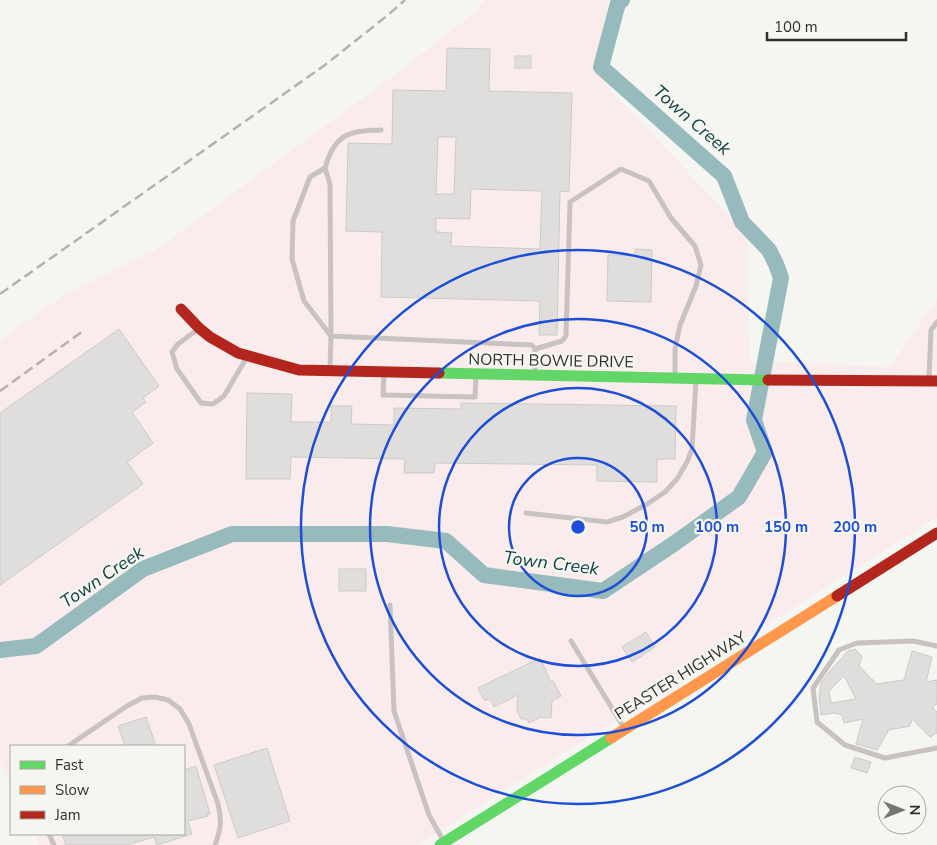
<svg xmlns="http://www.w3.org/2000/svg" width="937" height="845" viewBox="0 0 937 845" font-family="'Nunito Sans',sans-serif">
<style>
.industrial{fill:#faecec}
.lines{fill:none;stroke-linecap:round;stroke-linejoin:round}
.river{stroke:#97babd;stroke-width:16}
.building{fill:#dfdedd;stroke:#cbcbc9;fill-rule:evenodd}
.lane{stroke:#c8c2c3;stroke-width:5}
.fast{stroke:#63d668;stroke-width:11}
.slow{stroke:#ff974d;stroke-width:11}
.jam{stroke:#b3261e;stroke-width:11}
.rail{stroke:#b4b1b0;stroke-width:2.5;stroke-dasharray:10 5;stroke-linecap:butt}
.ring{fill:none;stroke:#1d4ed8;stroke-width:2.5}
.labels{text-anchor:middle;stroke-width:4.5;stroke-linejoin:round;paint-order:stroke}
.street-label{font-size:16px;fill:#31302e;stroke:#f6f6f0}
.water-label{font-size:18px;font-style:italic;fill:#114146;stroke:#f6f6f0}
.centre{fill:#1d4ed8;stroke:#f6f6f0;stroke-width:2.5}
.ring-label{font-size:15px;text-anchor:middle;font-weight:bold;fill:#1d4ed8;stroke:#f6f6f0;stroke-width:4.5;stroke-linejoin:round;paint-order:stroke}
</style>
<rect width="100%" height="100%" fill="#f5f5f1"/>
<!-- industrial -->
<path class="industrial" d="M485,0H609L593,71L748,236L749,361L890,367L937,299V517L418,845H39L34,834H184V746H11V786L0,762V342L14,330L64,295L156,250L404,68L476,11Z"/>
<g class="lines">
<!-- river -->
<path class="river" d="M0,650L36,646L143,569L232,534H387L446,541L484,575L603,591L675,543L739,497L765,452L754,420L781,278L776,264L769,250L742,222L724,176L601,67L618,3L622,0"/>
</g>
<!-- building -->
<g class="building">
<path d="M447,48L490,49L489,91L572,93L569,192L560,191L557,335H539L540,301L381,297L382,232L346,231L348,143L392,144L393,90L446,91ZM438,137H456L454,194H436ZM471,189L542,191L540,249L451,246L452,233L436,232V218L470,219Z"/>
<rect x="515" y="56" width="16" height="12"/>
<path d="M635,249L652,250L651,302L607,301L608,255H635Z"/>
<path d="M119,329L159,386L143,398L146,402L132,412L153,443L127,462L143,484L0,585V413Z"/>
<path d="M247,393L292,394L291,422H331V406H352L351,424L394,425V408L461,409V403L676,406L675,459H657V482L597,481V465L435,463L434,473H404L405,459L291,457L290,479H246Z"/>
<rect x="339" y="569" width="27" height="22"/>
<path d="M646,632L655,647L632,662L622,647Z"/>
<path d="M855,649L862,656L859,666L877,684L904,680L912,651L932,657L926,682L937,680V704L932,707L937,712V733L930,737L912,719L910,726L889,730L877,750L856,744L863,719L844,723L842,715L835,713L821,715L819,697L821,683L830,671L848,651ZM844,676L856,699L831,703L829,691Z"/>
<path d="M540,658L548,675L550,681H553L561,696L552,701L551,718L541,717L529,723L527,719H521L517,711L518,695L494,707L491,700H484L478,688Z"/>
<path d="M146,717L156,746H125L118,726Z"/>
<path d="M267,748L290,821L238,838L214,765Z"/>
<path d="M855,757L871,762L867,773L851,768Z"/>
<path d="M196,766L210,814H207L208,816L188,821L192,834L157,845L154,837L127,845H66L62,834H184V770Z"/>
</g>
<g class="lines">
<!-- lane -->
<g class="lane">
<path d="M325,168C335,133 349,131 381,130"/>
<path d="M197,330L178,344L172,352L177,369L201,403L213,404L224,396L247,357"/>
<path d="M535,349L562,341L566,336L570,202L621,169L649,181L671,218L695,246L701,265L696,286L680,325L675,349V376"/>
<path d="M330,368L331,336L304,301L292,259L293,221L310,177L325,168L330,184L331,336L532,345L535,349V373"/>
<path d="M384,373L383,395L475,397L476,375"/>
<path d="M929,378L931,330L937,322"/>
<path d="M526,513L607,522L623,517L647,504L665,492L677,479L687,462L692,449L696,380"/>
<path d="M390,605L394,711L429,815L444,842"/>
<path d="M571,641L624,728"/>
<path d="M937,646L913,641L857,643L839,650L813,688L817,722L845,745L885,758L937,748"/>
<path d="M68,746L127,706L142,698L155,697L168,700L180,709L189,724L218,804C222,822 221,828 215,845"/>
<path d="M49,834L54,845"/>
</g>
<!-- fast -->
<g class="fast">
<path d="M439,373L768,380"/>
<path d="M440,845L611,738"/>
</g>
<!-- slow -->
<path class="slow" d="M611,738L837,596"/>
<!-- jam -->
<g class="jam">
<path d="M181,309L199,328L210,337L238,353L299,370L439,373"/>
<path d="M768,380L937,381"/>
<path d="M837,596L937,533"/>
</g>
<!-- rail -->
<g class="rail">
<path d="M0,294L325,65L388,15L405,0"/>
<path d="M0,391L83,331"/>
</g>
</g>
<!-- distance rings -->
<g class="ring">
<circle cx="578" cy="527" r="69"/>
<circle cx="578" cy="527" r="139"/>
<circle cx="578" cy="527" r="208"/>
<circle cx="578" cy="527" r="277"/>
</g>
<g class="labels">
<!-- street labels -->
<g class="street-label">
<text transform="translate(551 360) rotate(1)" y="6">NORTH BOWIE DRIVE</text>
<text transform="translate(680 675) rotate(-32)" y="6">PEASTER HIGHWAY</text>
</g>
<!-- water labels -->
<g class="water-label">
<text transform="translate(692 120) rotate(41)" y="6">Town Creek</text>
<text transform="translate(551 563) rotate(7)" y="6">Town Creek</text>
<text transform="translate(102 577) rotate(-34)" y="6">Town Creek</text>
</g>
</g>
<circle cx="578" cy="527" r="8" class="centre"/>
<g class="ring-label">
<text x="647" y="532">50 m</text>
<text x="717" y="532">100 m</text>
<text x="786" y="532">150 m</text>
<text x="855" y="532">200 m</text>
</g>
<!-- legend -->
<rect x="10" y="745" width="175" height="90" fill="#f6f6f0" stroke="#a7a7a2"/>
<rect x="20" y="761" width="25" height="8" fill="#63d668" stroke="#a7a7a2"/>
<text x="55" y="770" font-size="15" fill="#31302e">Fast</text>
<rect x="20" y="786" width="25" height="8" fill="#ff974d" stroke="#a7a7a2"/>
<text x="55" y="795" font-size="15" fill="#31302e">Slow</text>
<rect x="20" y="811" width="25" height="8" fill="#b3261e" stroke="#a7a7a2"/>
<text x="55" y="820" font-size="15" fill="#31302e">Jam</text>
<!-- north arrow -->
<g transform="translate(902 810) rotate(90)"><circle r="24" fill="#f6f6f0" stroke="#a7a7a2"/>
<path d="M0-4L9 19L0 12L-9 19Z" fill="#767572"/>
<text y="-8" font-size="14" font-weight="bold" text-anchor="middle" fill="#31302e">N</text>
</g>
<!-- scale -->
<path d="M767 32v8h139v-8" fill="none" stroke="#31302e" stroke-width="2.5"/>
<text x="774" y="32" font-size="15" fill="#31302e" stroke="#f6f6f0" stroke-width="4" paint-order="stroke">100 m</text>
</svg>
